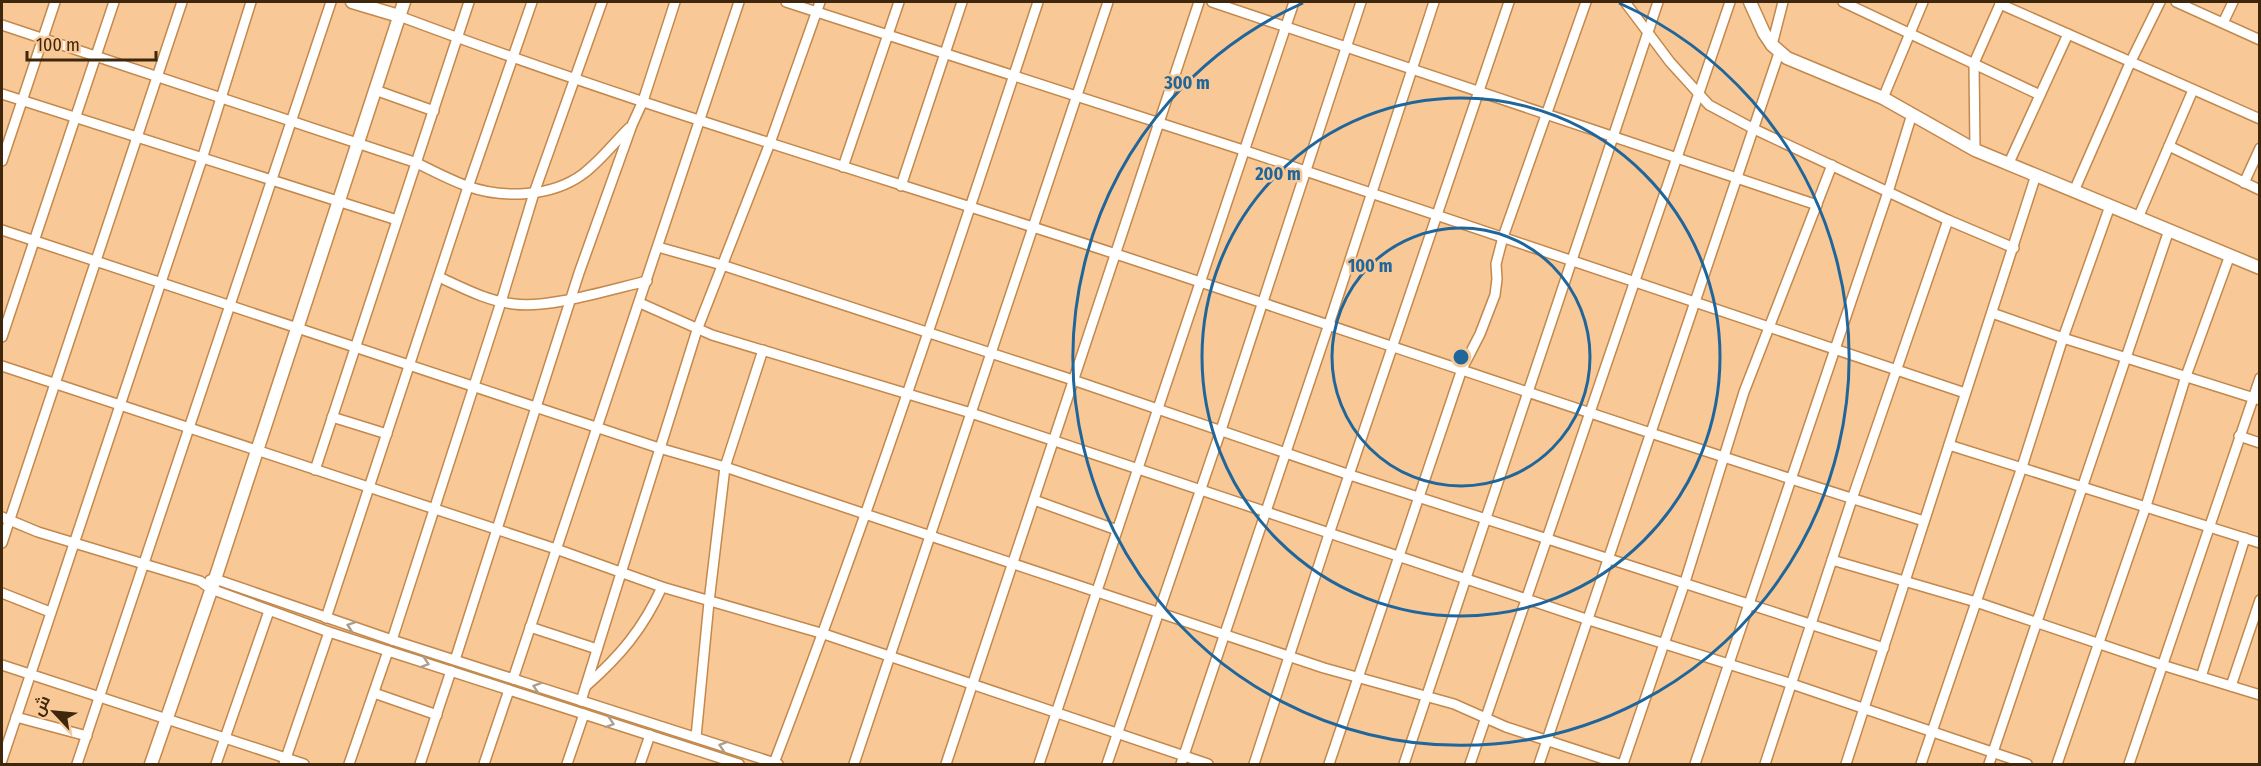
<svg xmlns="http://www.w3.org/2000/svg" width="2261" height="766" viewBox="0 0 2261 766" font-family="'Fira Sans Condensed',Cairo,sans-serif">
<style>
.lines{fill:none;stroke-linecap:round;stroke-linejoin:round}
.street-casing{stroke:#c3884b;stroke-width:12}
.secondary-casing{stroke:#c3884b;stroke-width:15}
.street{stroke:#fff;stroke-width:9}
.secondary{stroke:#fff;stroke-width:12}
.oneway{stroke:#a99e92}
.ring{fill:none;stroke:#20669a;stroke-width:3}
.centre{fill:#20669a;stroke:#f9c897;stroke-width:3}
.ring-label{font-size:18px;text-anchor:middle;font-weight:bold;fill:#20669a;stroke:#f9c897;stroke-width:5;stroke-linejoin:round;paint-order:stroke}
</style>
<rect width="100%" height="100%" fill="#f9c897"/>
<g class="lines">
<defs>
<g id="street">
<path d="M786,2L1243,150L1965,393"/>
<path d="M1212,2L1817,205"/>
<path d="M1625,2L1670,62L1709,105L1754,129L1948,220L2014,248"/>
<path d="M1843,2L2040,95"/>
<path d="M2176,2L2260,40"/>
<path d="M2000,4L2260,119"/>
<path d="M399,16C636,105 879,176 1119,255C1388,344 1654,437 1924,521"/>
<path d="M2223,23L2233,2"/>
<path d="M2,25L417,163C433,171 450,180 467,186C503,199 552,197 583,174C600,161 614,143 629,128"/>
<path d="M1772,45L1783,2"/>
<path d="M375,90L434,111"/>
<path d="M2,94L397,220"/>
<path d="M1883,98L1923,2"/>
<path d="M2169,146L2260,190"/>
<path d="M1975,150L1974,63L2001,2"/>
<path d="M2,161L55,2"/>
<path d="M2008,165L2068,34"/>
<path d="M843,167L899,2"/>
<path d="M2244,183L2260,148"/>
<path d="M901,186L962,2"/>
<path d="M2074,191L2130,63L2160,2"/>
<path d="M2138,218L2193,90"/>
<path d="M2,230L659,448L725,467L1324,668L1454,704L1506,727L1619,764"/>
<path d="M658,247L722,265L1073,380L1350,475L1884,648"/>
<path d="M439,277C463,288 487,301 514,304C548,309 612,289 647,281"/>
<path d="M640,303L712,335L971,413L1589,620L1792,684L2027,764"/>
<path d="M1992,313L2063,338L2260,400"/>
<path d="M2,337L114,2"/>
<path d="M2,366L556,549L662,587L824,634L1208,764"/>
<path d="M332,417L387,434"/>
<path d="M2239,436L2260,443"/>
<path d="M1949,445L2260,543"/>
<path d="M315,470L469,2"/>
<path d="M1034,500L1117,530"/>
<path d="M2,517L38,532L200,581L211,589L329,632L739,764"/>
<path d="M2,543L182,2"/>
<path d="M1832,560L1976,602L2162,665L2260,695"/>
<path d="M210,580L215,579L392,640L778,764"/>
<path d="M2,593L50,612"/>
<path d="M326,618L468,187L532,2"/>
<path d="M530,627L597,649"/>
<path d="M392,640L501,302L534,193L602,2"/>
<path d="M455,660L579,273L632,125L643,101L675,2"/>
<path d="M2,665L304,764"/>
<path d="M2201,677L2245,538"/>
<path d="M513,679L739,2"/>
<path d="M586,686C620,656 643,629 662,587"/>
<path d="M2231,686L2260,600"/>
<path d="M374,693L437,715"/>
<path d="M581,701L697,330L770,143L820,2"/>
<path d="M16,717L87,736"/>
<path d="M696,737L709,602L725,467L763,350"/>
<path d="M2,760L202,159L251,2"/>
<path d="M774,763C870,512 954,257 1038,2"/>
<path d="M77,764L331,2"/>
<path d="M216,764L269,611"/>
<path d="M284,764L329,632"/>
<path d="M349,764L388,651"/>
<path d="M420,764L451,671"/>
<path d="M484,764L509,690"/>
<path d="M567,764L584,714"/>
<path d="M640,764L650,735"/>
<path d="M854,764L1108,2"/>
<path d="M946,764L1199,2"/>
<path d="M1039,764L1294,2"/>
<path d="M1107,764L1221,430L1361,2"/>
<path d="M1181,764L1329,324L1434,2"/>
<path d="M1254,764L1329,534L1509,2"/>
<path d="M1329,764L1462,369L1480,334L1495,295L1497,279L1496,264L1503,237L1586,2"/>
<path d="M1404,764L1658,2"/>
<path d="M1470,764L1730,2"/>
<path d="M1539,764L1779,53"/>
<path d="M1623,764L1685,582L1744,392L1832,165"/>
<path d="M1695,764L1888,192L1912,114"/>
<path d="M1765,764L1852,499L1948,220"/>
<path d="M1846,764L2036,175"/>
<path d="M1921,764L2022,467L2063,338L2110,206"/>
<path d="M1989,764L2169,230"/>
<path d="M2057,764L2146,506L2186,376L2230,255"/>
<path d="M2129,764L2260,378"/>
</g>
<g id="secondary">
<path d="M352,2L399,16"/>
<path d="M1750,2L1764,33L1772,45L1787,58L1883,98L1975,150L2260,268"/>
<path d="M151,764L215,579L404,2"/>
</g>
</defs>
<!-- street casing -->
<use href="#street" class="street-casing"/>
<!-- secondary casing -->
<use href="#secondary" class="secondary-casing"/>
<!-- street -->
<use href="#street" class="street"/>
<!-- secondary -->
<use href="#secondary" class="secondary"/>
</g>
<!-- one-way arrows -->
<defs><path id="oneway-chevron" d="M-2-3.5L2.5 0L-2 3.5" fill="none" stroke-width="1.6" stroke-linecap="round" stroke-linejoin="round" transform="scale(1.5)"/></defs>
<g class="oneway">
<use href="#oneway-chevron" transform="translate(351 626) rotate(-161)"/>
<use href="#oneway-chevron" transform="translate(425 663) rotate(18)"/>
<use href="#oneway-chevron" transform="translate(537 687) rotate(-162)"/>
<use href="#oneway-chevron" transform="translate(610 723) rotate(18)"/>
<use href="#oneway-chevron" transform="translate(723 746) rotate(-162)"/>
</g>
<!-- distance rings -->
<g class="ring">
<circle cx="1461" cy="357" r="129"/>
<circle cx="1461" cy="357" r="259"/>
<path d="M1619 3A388 388 0 1 1 1303 3"/>
</g>
<circle cx="1461" cy="357" r="9" class="centre"/>
<g class="ring-label">
<text x="1187" y="89">300 m</text>
<text x="1278" y="180">200 m</text>
<text x="1370" y="272">100 m</text>
</g>
<!-- border -->
<rect width="2261" height="766" fill="none" stroke="#3f270d" stroke-width="6"/>
<!-- north arrow -->
<g transform="translate(54 712) rotate(296)" stroke="#f9c897" stroke-width="4.5" paint-order="stroke">
<path d="M0-4.5L10 22L0 15L-10 22Z" fill="#3f270d"/>
<text y="-9" font-size="16" font-weight="bold" text-anchor="middle" fill="#3f270d">ش</text>
</g>
<!-- scale -->
<path d="M27 51v9h129v-9" fill="none" stroke="#3f270d" stroke-width="3"/>
<text x="36" y="51" font-size="18" fill="#3f270d" stroke="#f9c897" stroke-width="4.5" paint-order="stroke">100 m</text>
</svg>
